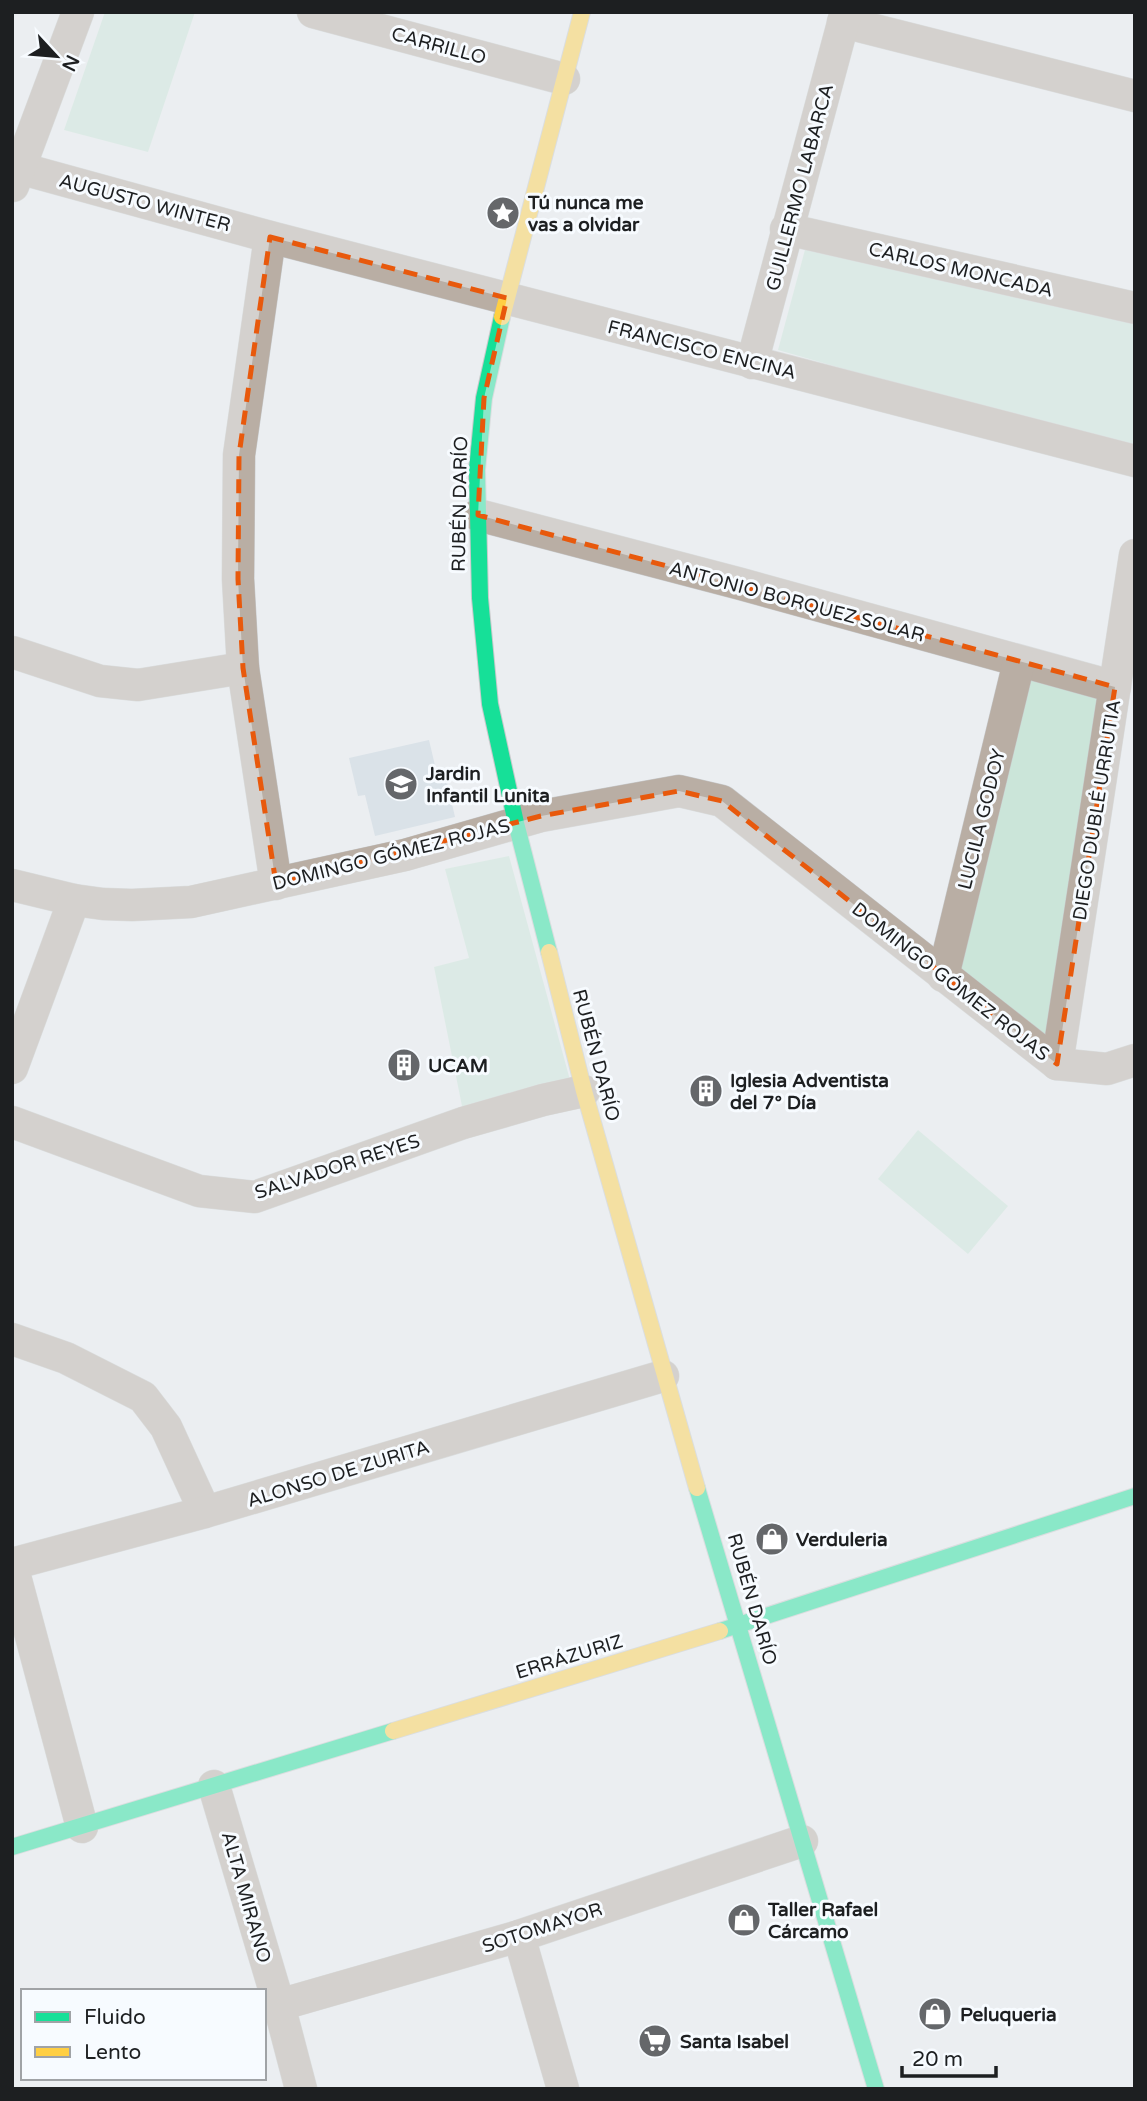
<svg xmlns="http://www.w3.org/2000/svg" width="1147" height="2101" viewBox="0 0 1147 2101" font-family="'Varela Round',sans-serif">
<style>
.built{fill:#dae2e8}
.green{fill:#cbe5d9}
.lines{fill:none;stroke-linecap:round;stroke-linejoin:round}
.street-casing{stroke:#c7c9cb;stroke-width:33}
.fast-casing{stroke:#c7c9cb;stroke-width:18}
.slow-casing{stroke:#c7c9cb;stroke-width:18}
.street{stroke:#b9aea4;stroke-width:32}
.fast{stroke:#16e098;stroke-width:16}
.slow{stroke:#ffcf43;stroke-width:16}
.marked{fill:none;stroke:#e8590c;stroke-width:5;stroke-dasharray:14 9;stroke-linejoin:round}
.labels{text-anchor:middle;stroke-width:6;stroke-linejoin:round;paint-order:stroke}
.street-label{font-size:19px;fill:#1d1f21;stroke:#f7fbff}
.poi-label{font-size:19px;font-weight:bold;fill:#1d1f21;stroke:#f7fbff;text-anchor:start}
</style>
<rect width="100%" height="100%" fill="#ebeef1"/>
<!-- built -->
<path class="built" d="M429,740L437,774L445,773L455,817L375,836L365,795L358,796L349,758Z"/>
<!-- green -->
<g class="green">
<path d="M105,12H195L148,152L64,130Z"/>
<path d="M806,246L1135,324V447L1022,420L778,350Z"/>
<path d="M1021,675L1106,697L1051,1043L954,964Z"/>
<path d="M509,856L570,1080L463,1111L434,967L469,958L445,869Z"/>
<path d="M918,1130L1008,1206L968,1254L878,1179Z"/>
</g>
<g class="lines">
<defs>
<g id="street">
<path d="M313,12L564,79"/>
<path d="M843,22L1135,96"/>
<path d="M19,168L270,237L1135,461"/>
<path d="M13,186L78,12"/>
<path d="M786,229L1135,308"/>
<path d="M270,237L239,455L238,579L243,668L276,884"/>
<path d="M752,363L846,12"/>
<path d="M478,515L741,584L1115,687"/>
<path d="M12,652L100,681L138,685L243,668"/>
<path d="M12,885L74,900L103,904L132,905L191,902L405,855L541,816L679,791L722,801L1057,1064"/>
<path d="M943,976L1019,662"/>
<path d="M1057,1064L1135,555"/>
<path d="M1057,1064L1107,1069L1135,1060"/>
<path d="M12,1068L74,900"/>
<path d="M12,1122L199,1191L255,1197L463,1123L543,1100L584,1091"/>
<path d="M12,1339L66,1358L143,1397L166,1427L205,1512"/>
<path d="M12,1564L205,1512L663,1376"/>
<path d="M12,1565L82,1827"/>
<path d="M214,1786L279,2005L301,2089"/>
<path d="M519,1936L563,2089"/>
<path d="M279,2005L519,1936L802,1841"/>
</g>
<g id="fast">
<path d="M502,317L484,398L477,470L480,598L490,704L516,823L549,952"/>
<path d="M697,1488L876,2089"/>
<path d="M720,1631L1135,1496"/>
<path d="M12,1847L393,1731"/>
</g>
<g id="slow">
<path d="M502,317L582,12"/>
<path d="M549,952L584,1091L697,1488"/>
<path d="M393,1731L720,1631"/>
</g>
</defs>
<!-- street casing -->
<use href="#street" class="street-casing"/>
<!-- fast casing -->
<use href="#fast" class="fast-casing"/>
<!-- slow casing -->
<use href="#slow" class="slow-casing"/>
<!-- street -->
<use href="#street" class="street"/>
<!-- fast -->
<use href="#fast" class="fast"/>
<!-- slow -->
<use href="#slow" class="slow"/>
</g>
<!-- marked area -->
<path d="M0 0H1147V2101H0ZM270,237L507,298L484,398L478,515L1115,687L1057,1064L722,801L679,791L541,816L276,884L243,668L238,579L239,455Z" fill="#ebeef1" fill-opacity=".55" fill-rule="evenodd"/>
<path class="marked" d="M270,237L507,298L484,398L478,515L1115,687L1057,1064L722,801L679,791L541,816L276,884L243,668L238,579L239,455Z"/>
<!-- icons -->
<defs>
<symbol id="sight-disc" viewBox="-11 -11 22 22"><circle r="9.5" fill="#65676a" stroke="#f7fbff"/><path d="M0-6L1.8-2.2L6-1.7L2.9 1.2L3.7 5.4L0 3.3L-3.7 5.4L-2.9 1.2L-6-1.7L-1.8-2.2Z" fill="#fff"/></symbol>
<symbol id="school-disc" viewBox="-11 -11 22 22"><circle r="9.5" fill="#65676a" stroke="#f7fbff"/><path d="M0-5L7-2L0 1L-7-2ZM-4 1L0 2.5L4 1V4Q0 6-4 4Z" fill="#fff"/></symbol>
<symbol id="building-disc" viewBox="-11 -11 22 22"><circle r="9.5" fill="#65676a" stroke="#f7fbff"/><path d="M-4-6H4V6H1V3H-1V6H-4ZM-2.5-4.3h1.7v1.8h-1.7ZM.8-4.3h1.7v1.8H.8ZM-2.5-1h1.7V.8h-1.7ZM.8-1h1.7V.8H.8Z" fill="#fff"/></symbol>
<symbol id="shop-disc" viewBox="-11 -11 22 22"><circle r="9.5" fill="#65676a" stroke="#f7fbff"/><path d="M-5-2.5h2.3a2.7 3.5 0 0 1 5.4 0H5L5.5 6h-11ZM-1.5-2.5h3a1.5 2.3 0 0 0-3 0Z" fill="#fff"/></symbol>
<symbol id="supermarket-disc" viewBox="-11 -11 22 22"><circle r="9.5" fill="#65676a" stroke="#f7fbff"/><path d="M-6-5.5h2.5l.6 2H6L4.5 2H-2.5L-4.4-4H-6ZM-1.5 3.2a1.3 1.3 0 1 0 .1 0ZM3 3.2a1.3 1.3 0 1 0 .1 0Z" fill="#fff"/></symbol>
</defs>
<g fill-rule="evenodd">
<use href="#sight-disc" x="484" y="194" width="38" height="38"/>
<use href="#school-disc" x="382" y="765" width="38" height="38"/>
<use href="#building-disc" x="385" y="1046" width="38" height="38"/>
<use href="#building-disc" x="687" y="1072" width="38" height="38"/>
<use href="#shop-disc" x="753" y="1520" width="38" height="38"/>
<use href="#shop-disc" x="725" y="1901" width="38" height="38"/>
<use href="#shop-disc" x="916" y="1995" width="38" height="38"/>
<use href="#supermarket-disc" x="636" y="2022" width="38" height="38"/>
</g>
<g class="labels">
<!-- street labels -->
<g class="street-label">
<text transform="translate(439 45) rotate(15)" y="7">CARRILLO</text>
<text transform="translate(799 187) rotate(-75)" y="7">GUILLERMO LABARCA</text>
<text transform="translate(145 202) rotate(15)" y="7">AUGUSTO WINTER</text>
<text transform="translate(961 269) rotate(13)" y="7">CARLOS MONCADA</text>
<text transform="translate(702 349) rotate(14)" y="7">FRANCISCO ENCINA</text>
<text transform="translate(459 504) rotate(-89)" y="7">RUBÉN DARÍO</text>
<text transform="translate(797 601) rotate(15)" y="7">ANTONIO BORQUEZ SOLAR</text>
<text transform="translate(1096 810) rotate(-81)" y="7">DIEGO DUBLÉ URRUTIA</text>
<text transform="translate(981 819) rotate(-76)" y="7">LUCILA GODOY</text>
<text transform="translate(391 854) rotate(-14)" y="7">DOMINGO GÓMEZ ROJAS</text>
<text transform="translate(951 981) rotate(38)" y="7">DOMINGO GÓMEZ ROJAS</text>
<text transform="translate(597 1055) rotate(75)" y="7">RUBÉN DARÍO</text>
<text transform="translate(337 1166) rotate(-18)" y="7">SALVADOR REYES</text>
<text transform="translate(338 1473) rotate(-17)" y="7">ALONSO DE ZURITA</text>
<text transform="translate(753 1599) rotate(74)" y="7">RUBÉN DARÍO</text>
<text transform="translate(569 1656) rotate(-17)" y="7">ERRÁZURIZ</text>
<text transform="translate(247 1897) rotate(74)" y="7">ALTA MIRANO</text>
<text transform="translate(542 1927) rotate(-18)" y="7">SOTOMAYOR</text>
</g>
<!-- poi labels -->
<g class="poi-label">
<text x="528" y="209">Tú nunca me<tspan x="528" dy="22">vas a olvidar</tspan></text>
<text x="426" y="780">Jardin<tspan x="426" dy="22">Infantil Lunita</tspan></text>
<text x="428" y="1072">UCAM</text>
<text x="730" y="1087">Iglesia Adventista<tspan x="730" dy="22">del 7° Día</tspan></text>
<text x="796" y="1546">Verduleria</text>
<text x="768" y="1916">Taller Rafael<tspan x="768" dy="22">Cárcamo</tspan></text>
<text x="960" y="2021">Peluqueria</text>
<text x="680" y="2048">Santa Isabel</text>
</g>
</g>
<!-- border -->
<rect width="1147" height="2101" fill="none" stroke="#1d1f21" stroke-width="28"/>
<!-- legend -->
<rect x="21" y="1989" width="245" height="91" fill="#f7fbff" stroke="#a0a3a6" stroke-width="2"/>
<rect x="35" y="2012" width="35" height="10" fill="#16e098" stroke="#a0a3a6" stroke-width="2"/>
<text x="84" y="2024" font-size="21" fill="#1d1f21">Fluido</text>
<rect x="35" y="2047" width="35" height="10" fill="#ffcf43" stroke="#a0a3a6" stroke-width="2"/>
<text x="84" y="2059" font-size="21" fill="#1d1f21">Lento</text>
<!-- north arrow -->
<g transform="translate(56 56) rotate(116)" stroke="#f7fbff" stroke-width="5" paint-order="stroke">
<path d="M0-5L12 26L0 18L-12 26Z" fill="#1d1f21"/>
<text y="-10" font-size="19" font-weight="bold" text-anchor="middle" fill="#1d1f21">N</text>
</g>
<!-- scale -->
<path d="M902 2066v10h94v-10" fill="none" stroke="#1d1f21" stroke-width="3.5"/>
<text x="912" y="2066" font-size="21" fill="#1d1f21" stroke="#f7fbff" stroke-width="5" paint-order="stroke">20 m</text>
</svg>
